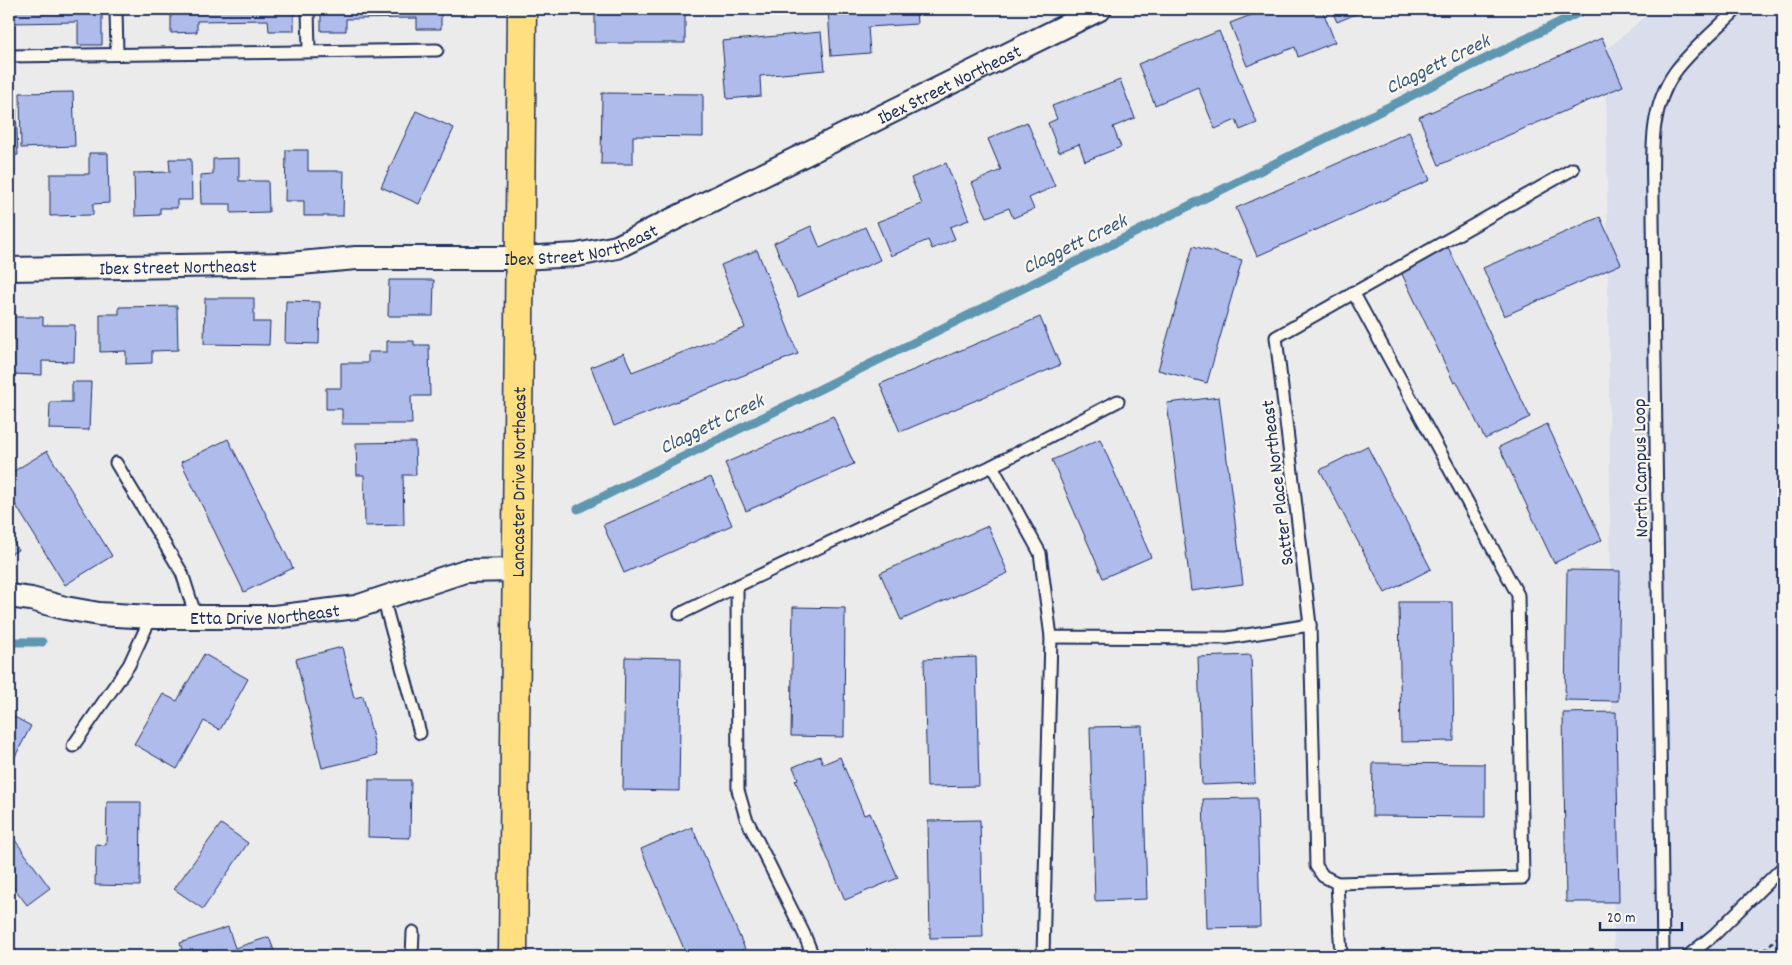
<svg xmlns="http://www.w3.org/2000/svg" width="1792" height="965" viewBox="0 0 1792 965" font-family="Dekko,sans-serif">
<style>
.built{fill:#d9ddec}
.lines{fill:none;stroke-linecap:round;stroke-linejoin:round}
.stream{stroke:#5e96b0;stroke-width:9}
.building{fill:#aebbeb;stroke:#1b2f5e}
.service-casing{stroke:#1b2f5e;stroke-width:15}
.minor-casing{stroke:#1b2f5e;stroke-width:26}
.primary-casing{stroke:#1b2f5e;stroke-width:31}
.path{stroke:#1b2f5e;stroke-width:3;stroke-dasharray:4 4;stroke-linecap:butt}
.service{stroke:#fbf7ec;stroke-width:11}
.minor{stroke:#fbf7ec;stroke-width:22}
.primary{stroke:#ffdf80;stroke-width:28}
.labels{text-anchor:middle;stroke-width:4.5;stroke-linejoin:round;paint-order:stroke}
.street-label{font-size:19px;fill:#1b2f5e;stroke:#fbf7ec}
.water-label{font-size:20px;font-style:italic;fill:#375a80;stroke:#fbf7ec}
</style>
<rect width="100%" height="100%" fill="#ecebec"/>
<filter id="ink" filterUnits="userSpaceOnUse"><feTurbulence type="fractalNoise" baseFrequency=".02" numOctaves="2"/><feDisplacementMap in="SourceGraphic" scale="10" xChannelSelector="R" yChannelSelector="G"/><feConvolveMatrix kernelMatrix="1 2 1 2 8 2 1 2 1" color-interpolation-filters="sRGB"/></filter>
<g filter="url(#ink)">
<!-- built -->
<path class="built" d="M1654,9H1783V956H1614L1606,50Z"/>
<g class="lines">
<!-- stream -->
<g class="stream">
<path d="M578,509L1586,9"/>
<path d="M9,642H42"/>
</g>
</g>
<!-- building -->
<g class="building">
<path d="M9,9H102V45H78V22L9,23Z"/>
<path d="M171,9H294V31H269L268,20L197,21V32L171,33Z"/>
<path d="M321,9H441V29H417V18L346,19V31H321Z"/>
<rect x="595" y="9" width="90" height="34"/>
<path d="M828,9H916L917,24L868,27L870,53L831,56Z"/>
<path d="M1267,9H1322L1335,42L1298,57L1295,47L1247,66L1230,23Z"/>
<path d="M1331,9H1368L1337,22Z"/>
<path d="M1219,31L1257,123L1240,130L1236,120L1215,129L1198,87L1155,105L1138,64Z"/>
<path d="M821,32L825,70L760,76L761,96L727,99L722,41Z"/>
<path d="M1602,38L1623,86L1439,165L1419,117Z"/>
<path d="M1120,80L1135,118L1113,127L1121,147L1085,161L1079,144L1059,152L1048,123L1057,119L1052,106Z"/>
<path d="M73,92L75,146L21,148L20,93Z"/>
<path d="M602,93L703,94V137L633,136V164H601Z"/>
<path d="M16,108L18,155L9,156V109Z"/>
<path d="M416,111L454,128L419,204L381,187Z"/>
<path d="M1027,122L1055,186L1029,198L1034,209L1013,218L1009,208L987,217L972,183L1001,170L988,139Z"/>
<path d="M1409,132L1430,180L1257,256L1236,208Z"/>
<path d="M286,150H308V171H344L343,216H304V201H285Z"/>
<path d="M89,153H108L109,203L93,204V215L50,216V174H89Z"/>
<path d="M239,158V181H268L269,212L231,213V204H201L200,175L213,174V159Z"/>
<path d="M169,159H191L192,200H177V208H160V215L135,216L134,173L170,172Z"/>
<path d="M946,163L969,220L950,227L955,239L932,249L928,240L891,256L877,222L922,204L911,178Z"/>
<path d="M1600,217L1621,264L1504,316L1483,268Z"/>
<path d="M811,226L820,248L865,227L880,260L798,297L774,243Z"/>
<path d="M1193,246L1242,260L1207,383L1158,370Z"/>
<path d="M1448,247L1530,417L1485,439L1457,382L1454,383L1400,270Z"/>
<path d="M757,250L798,354L614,426L591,367L624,353L632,372L745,328L721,265Z"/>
<path d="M389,280H434L433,316H388Z"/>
<path d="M205,298H254V322H270L269,345L204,344Z"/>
<path d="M286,301L320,302L319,344L285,343Z"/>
<path d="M177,306L178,350L152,351V363L126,364V351L100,352V314H119V307Z"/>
<path d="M9,317H43V325H75L74,362L42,361V375L9,374Z"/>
<path d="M1040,317L1060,365L900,432L880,384Z"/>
<path d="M387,341H414V345H429L430,396H411L412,424H342V409H326V388H341V363H368V352H387Z"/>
<path d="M72,382H91L89,430L49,429L50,402H72Z"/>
<path d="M1219,397L1243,584L1191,591L1167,403Z"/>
<path d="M833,416L854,464L746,511L725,463Z"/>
<path d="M1547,424L1602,540L1554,563L1499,447Z"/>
<path d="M228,439L293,568L244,592L181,462Z"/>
<path d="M1100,439L1151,557L1103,578L1052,460Z"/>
<path d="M415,442L416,475H403L404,525L365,526L364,475H357L356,443Z"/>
<path d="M1367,446L1431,569L1385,593L1320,470Z"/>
<path d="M47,451L112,556L65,585L9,494V474Z"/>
<path d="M711,477L732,525L624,573L603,525Z"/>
<path d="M988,526L1008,573L901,620L880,573Z"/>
<path d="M9,533L18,550L9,555Z"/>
<path d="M1567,570L1620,571L1618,701L1565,700Z"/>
<path d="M1399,602H1452L1454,741L1401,742Z"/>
<path d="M793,607L845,608L844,737L791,736Z"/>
<path d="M342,647L354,698L363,696L377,755L322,768L296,659Z"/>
<path d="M204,654L248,679L220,730L204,721L177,769L134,744L163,694L177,701Z"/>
<path d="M1251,655L1255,783L1202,785L1198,657Z"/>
<path d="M625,657L681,658L679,791L623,790Z"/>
<path d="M976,657L979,786L927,787L924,659Z"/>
<path d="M1616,712L1619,902H1566L1563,713Z"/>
<path d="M9,714L31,726L9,768Z"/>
<path d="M1142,726L1147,899L1095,901L1090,727Z"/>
<path d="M820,756L823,764L840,757L864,815L870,813L898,878L845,900L795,780L798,779L793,767Z"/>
<path d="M1373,763L1485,764V817L1372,816Z"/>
<path d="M369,780H411L410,838L368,837Z"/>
<path d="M1257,798L1260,927L1207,928L1203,799Z"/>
<path d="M107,802H141L140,886L95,885L96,844L106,845Z"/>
<path d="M980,820L983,937L930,938L928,821Z"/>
<path d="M221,824L248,843L203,909L174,889Z"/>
<path d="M692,827L745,949L728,956H687L641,849Z"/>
<path d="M9,832L50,888L27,905L9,881V873L14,869L9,861Z"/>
<path d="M228,927L235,948L269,937L276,956H184L180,943Z"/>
<rect x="9" y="950" width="7" height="6"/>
</g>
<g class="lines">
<defs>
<g id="service">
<path d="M116,9L117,54"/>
<path d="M308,9L309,51"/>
<path d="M9,56L437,50"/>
<path d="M116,463L182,573L196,617"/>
<path d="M992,466L1118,401"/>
<path d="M737,586L738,790L746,818L804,934L813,956"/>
<path d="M383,598L420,733"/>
<path d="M680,614L737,586L992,466L1040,553L1051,637L1227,638L1310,625"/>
<path d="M73,746L129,665L151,617"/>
<path d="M1337,883L1523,878L1518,595L1353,292"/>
<path d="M412,956L413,932"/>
<path d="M1043,956L1051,637"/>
<path d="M1341,956L1337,883L1323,876L1316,866L1310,625L1276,337L1573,169"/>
<path d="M1663,956L1653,217C1654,168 1645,114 1675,72C1691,50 1718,28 1737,9"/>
<path d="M1688,956L1715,934L1783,867"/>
</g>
<g id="minor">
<path id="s1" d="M9,269L289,264L356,258H520L577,255L617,247L1100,9"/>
<path id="s2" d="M9,596L31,599L65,608L99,614L151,617H274L356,607L465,571L516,570"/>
</g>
<g id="primary">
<path id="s3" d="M513,956L522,9"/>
</g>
</defs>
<!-- service casing -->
<use href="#service" class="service-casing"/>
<!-- minor casing -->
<use href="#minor" class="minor-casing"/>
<!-- primary casing -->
<use href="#primary" class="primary-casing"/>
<!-- path -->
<path class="path" d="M1759,956L1783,932"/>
<!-- service -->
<use href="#service" class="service"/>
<!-- minor -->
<use href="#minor" class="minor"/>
<!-- primary -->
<use href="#primary" class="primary"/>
</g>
</g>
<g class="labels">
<!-- street labels -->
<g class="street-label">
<text dy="7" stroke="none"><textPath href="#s1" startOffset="979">Ibex Street Northeast</textPath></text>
<text dy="7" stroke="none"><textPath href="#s1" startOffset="574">Ibex Street Northeast</textPath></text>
<text dy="7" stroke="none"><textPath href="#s1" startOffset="169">Ibex Street Northeast</textPath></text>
<text transform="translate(1639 468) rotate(-91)" y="7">North Campus Loop</text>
<text dy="7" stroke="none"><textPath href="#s3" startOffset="474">Lancaster Drive Northeast</textPath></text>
<text transform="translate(1276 483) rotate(-97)" y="7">Satter Place Northeast</text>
<text dy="7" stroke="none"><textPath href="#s2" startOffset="258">Etta Drive Northeast</textPath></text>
</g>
<!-- water labels -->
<g class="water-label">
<text transform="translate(1437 63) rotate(-26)" y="7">Claggett Creek</text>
<text transform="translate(1074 243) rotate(-26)" y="7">Claggett Creek</text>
<text transform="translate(711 423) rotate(-26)" y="7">Claggett Creek</text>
</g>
</g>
<!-- margin -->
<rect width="1792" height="965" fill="none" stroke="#fbf7ec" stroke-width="30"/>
<rect x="15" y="15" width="1762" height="935" fill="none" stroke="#1b2f5e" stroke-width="2" filter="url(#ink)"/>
<!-- scale -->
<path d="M1600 922v8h82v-8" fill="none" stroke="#1b2f5e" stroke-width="2.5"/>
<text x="1607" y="922" font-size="15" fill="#1b2f5e" stroke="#fbf7ec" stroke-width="4" paint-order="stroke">20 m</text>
</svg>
